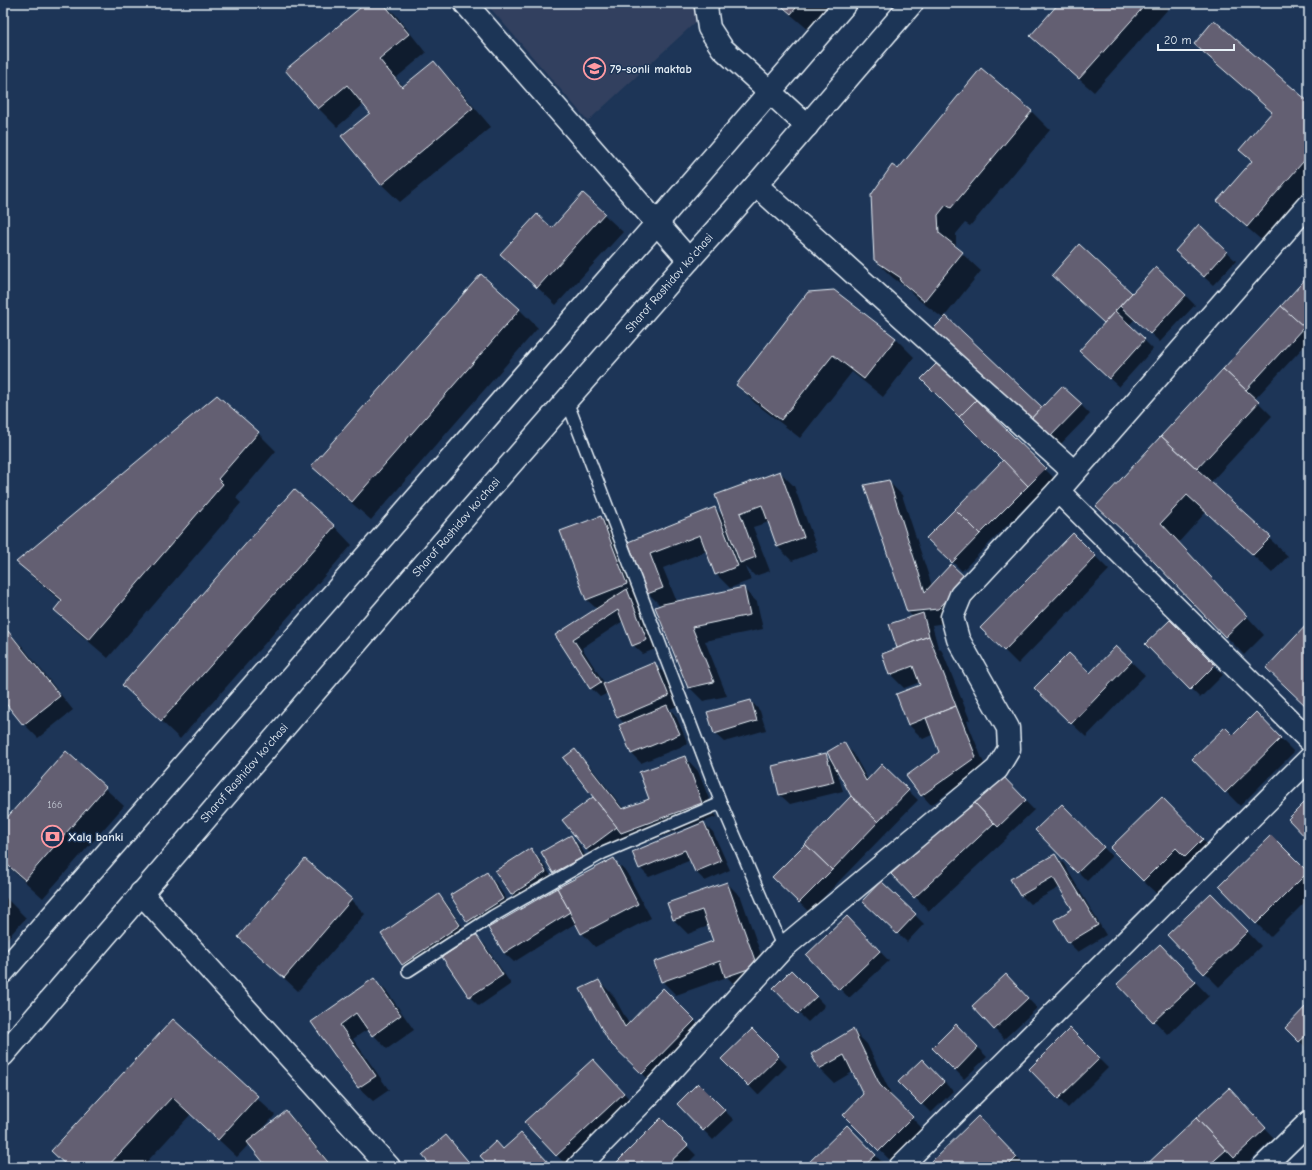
<svg xmlns="http://www.w3.org/2000/svg" width="1312" height="1170" viewBox="0 0 1312 1170" font-family="'Comic Neue',sans-serif">
<style>
.built{fill:#32415f}
.shadow{fill:#0007}
.building{fill:#635e72;stroke:#e8f1f8}
.lines{fill:none;stroke-linecap:round;stroke-linejoin:round}
.lane-casing{stroke:#e8f1f8;stroke-width:14}
.street-casing{stroke:#e8f1f8;stroke-width:25}
.secondary-casing{stroke:#e8f1f8;stroke-width:25}
.primary-casing{stroke:#e8f1f8;stroke-width:25}
.lane{stroke:#1d3557;stroke-width:11}
.street{stroke:#1d3557;stroke-width:22}
.secondary{stroke:#1d3557;stroke-width:22}
.primary{stroke:#1d3557;stroke-width:22}
.labels{text-anchor:middle;stroke-width:3;stroke-linejoin:round;paint-order:stroke}
.number-label{font-size:10px;fill:#c7ccd6}
.poi-label{font-size:12px;font-weight:bold;fill:#e8f1f8;stroke:#1d3557;text-anchor:start}
.street-label{font-size:12px;fill:#e8f1f8;stroke:#1d3557}
</style>
<rect width="100%" height="100%" fill="#1d3557"/>
<filter id="ink" filterUnits="userSpaceOnUse"><feTurbulence type="fractalNoise" baseFrequency=".025" numOctaves="2"/><feDisplacementMap in="SourceGraphic" scale="8" xChannelSelector="R" yChannelSelector="G"/><feConvolveMatrix kernelMatrix="1 2 1 2 8 2 1 2 1" color-interpolation-filters="sRGB"/></filter>
<g filter="url(#ink)">
<!-- built -->
<path class="built" d="M486,3H705L700,18L588,121Z"/>
<!-- shadow -->
<g class="shadow">
<path d="M367,3H383L395,14L426,53L396,78L404,87L434,63L452,81L491,127L400,202L381,184L371,113L364,104L337,127L318,108Z"/>
<path d="M777,3H833L810,31Z"/>
<path d="M1061,3H1165L1169,8L1094,92L1045,50L1031,36Z"/>
<path d="M1195,44L1309,104V195L1266,244L1237,219L1218,201L1252,162L1241,150L1273,113L1214,62Z"/>
<path d="M1031,111L1050,130L970,226L965,223L956,234V248L981,271L945,316L1042,409L1081,405L1090,414L1056,449L944,319L919,300L907,288L893,278L875,260L898,170Z"/>
<path d="M583,195L623,232L556,305L502,254L552,229Z"/>
<path d="M1199,226L1236,261L1213,285L1185,260Z"/>
<path d="M1079,246L1132,294L1186,296L1195,305L1160,342L1135,319L1129,325L1153,349L1119,387L1089,360L1105,324L1067,289Z"/>
<path d="M481,275L520,310L538,328L371,520L331,485L313,466Z"/>
<path d="M1309,277V341L1255,399L1272,416L1210,483L1288,556L1272,573L1206,512L1179,542L1264,635L1244,655L1150,556L1097,506Z"/>
<path d="M834,291L896,339L914,357L883,397L852,372L800,438L755,403L737,385Z"/>
<path d="M938,363L1054,478L962,571L928,538L1004,460Z"/>
<path d="M258,433L276,451L236,498L241,503L108,658L73,628L55,610L62,602L36,580L18,562Z"/>
<path d="M780,472L794,486L818,551L792,561L778,547L769,522L753,527L770,571L755,576L746,567L751,580L730,588L716,574L707,551L663,568L677,602L743,588L757,602L763,629L705,641L727,696L703,701L689,687L661,606L648,593L629,543L715,508L725,518Z"/>
<path d="M888,481L902,495L932,586L967,579L981,593L952,622L932,625L938,647L942,651L970,720L967,721L985,766L931,805L922,795L907,776L940,752L934,734L923,739L909,725L922,686L920,682L904,688L890,674L899,649L897,648L913,617L908,612L866,486Z"/>
<path d="M601,517L615,531L640,598L636,600L655,649L643,654L633,645L623,621L582,648L605,684L654,663L664,673L677,706L670,709L676,716L688,744L641,763L632,754L620,726L625,724L618,717L608,693L600,697L591,688L556,635L597,609L587,600L562,531Z"/>
<path d="M334,526L352,545L180,739L142,703Z"/>
<path d="M1073,534L1109,570L1018,664L996,642Z"/>
<path d="M1170,621L1223,675L1200,698L1147,644Z"/>
<path d="M8,632L22,646L73,710L38,738L24,724L8,704L3,708V636Z"/>
<path d="M1116,647L1145,675L1086,737L1049,702L1090,674Z"/>
<path d="M751,701L760,711L766,730L724,742L714,733Z"/>
<path d="M1256,714L1294,752L1240,806L1194,759L1233,736Z"/>
<path d="M844,744L853,753L868,780L882,765L918,800L809,912L783,887L853,796L836,768L843,791L790,804L780,795L825,754L832,761Z"/>
<path d="M575,751L589,765L624,809L650,800L685,757L698,771L716,817L636,846L626,836L596,859L587,850L564,820L597,800Z"/>
<path d="M66,752L124,806L43,898L3,862V823Z"/>
<path d="M999,774L1034,810L1006,837L1007,838L929,911L893,874Z"/>
<path d="M1162,799L1217,854L1191,862L1157,894L1143,881Z"/>
<path d="M1062,806L1112,856L1087,881L1037,830Z"/>
<path d="M704,823L713,832L730,870L705,881L695,871L691,860L649,877L640,868Z"/>
<path d="M571,836L580,846L591,866L563,882L553,872Z"/>
<path d="M1271,836L1309,875V898L1270,937L1220,886Z"/>
<path d="M531,850L540,859L555,882L521,904L512,894Z"/>
<path d="M1055,855L1064,864L1106,935L1078,952L1069,943L1073,910L1060,887L1030,904L1021,895Z"/>
<path d="M613,859L627,873L651,918L595,947L582,933L576,923L514,962L504,953Z"/>
<path d="M486,874L496,883L512,908L477,930L468,921Z"/>
<path d="M727,883L741,897L770,980L740,990L727,977L676,995L662,981L714,942L708,926L688,934L674,920L669,904Z"/>
<path d="M3,895L26,918L3,943Z"/>
<path d="M439,895L448,905L468,935L412,973L402,964Z"/>
<path d="M351,900L365,914L298,991L240,937Z"/>
<path d="M1225,908L1261,946L1219,987L1205,973Z"/>
<path d="M873,910L915,915L924,924L907,942Z"/>
<path d="M847,917L889,961L849,998L807,955Z"/>
<path d="M475,936L485,945L511,984L479,1006L470,997L444,957Z"/>
<path d="M1173,959L1209,996L1168,1035L1119,984Z"/>
<path d="M791,971L825,1006L808,1022L774,988Z"/>
<path d="M374,979L388,993L414,1030L387,1049L368,1029L353,1039L389,1090L373,1101L359,1088L313,1022Z"/>
<path d="M599,981L613,995L629,1024L663,989L709,1035L656,1087L610,1041Z"/>
<path d="M1015,985L1037,1008L1004,1039L973,1007Z"/>
<path d="M1309,1005V1050L1295,1037Z"/>
<path d="M173,1020L275,1115L263,1129V1130L286,1112L300,1126L333,1167H268L249,1144L237,1157L191,1114L142,1167H68Z"/>
<path d="M956,1026L987,1057L964,1079L934,1048Z"/>
<path d="M752,1030L787,1066L758,1095L723,1059Z"/>
<path d="M853,1030L867,1044L894,1100L926,1132L894,1164L844,1115L865,1094L854,1071L834,1083L820,1069L812,1054Z"/>
<path d="M1070,1030L1108,1068L1068,1108L1030,1069Z"/>
<path d="M922,1060L953,1091L931,1113L900,1082Z"/>
<path d="M606,1074L637,1107L568,1167L525,1122Z"/>
<path d="M698,1084L734,1120L713,1140L678,1104Z"/>
<path d="M1228,1090L1274,1138L1243,1167L1240,1163L1236,1167H1146Z"/>
<path d="M661,1120L696,1155L684,1167H613Z"/>
<path d="M847,1127L884,1164L881,1167H806Z"/>
<path d="M992,1131L1026,1167H931Z"/>
<path d="M496,1142L504,1150L530,1143L552,1167H491Z"/>
</g>
<!-- building -->
<g class="building">
<path d="M366,3H383L409,34L379,59L402,87L434,61L473,108L381,185L341,136L370,113L347,85L318,109L285,70Z"/>
<path d="M778,3H800L791,14Z"/>
<path d="M1059,3H1147L1079,79L1030,36Z"/>
<path d="M1214,20L1309,102V155L1247,227L1217,201L1252,161L1239,150L1272,112L1194,44Z"/>
<path d="M981,68L1032,111L951,208L946,205L938,215L939,233L963,252L924,301L900,281L901,278L874,260L871,195L892,165L898,169Z"/>
<path d="M583,193L605,213L537,288L500,254L537,214L552,228Z"/>
<path d="M1199,224L1227,251L1204,277L1175,251Z"/>
<path d="M1079,244L1132,293L1104,323L1052,275Z"/>
<path d="M1156,267L1186,295L1150,334L1120,306Z"/>
<path d="M481,274L520,309L352,502L311,466Z"/>
<path d="M1309,275V332L1281,306Z"/>
<path d="M834,290L896,338L864,379L833,355L781,420L736,385L808,292Z"/>
<path d="M1281,306L1304,327L1246,390L1223,369Z"/>
<path d="M1115,311L1145,339L1109,379L1079,351Z"/>
<path d="M946,316L1042,407L1027,423L931,331Z"/>
<path d="M938,362L976,400L959,417L921,379Z"/>
<path d="M1223,369L1259,402L1197,469L1161,436Z"/>
<path d="M1062,386L1082,404L1046,441L1027,423Z"/>
<path d="M217,395L259,432L218,479L223,484L89,640L54,610L62,600L16,562Z"/>
<path d="M976,400L1046,468L1028,486L959,417Z"/>
<path d="M1161,436L1271,537L1253,555L1187,495L1161,523L1247,616L1225,637L1139,546L1096,506Z"/>
<path d="M1003,460L1028,486L980,534L955,509Z"/>
<path d="M780,471L804,537L777,547L762,505L740,513L756,557L740,563L715,495Z"/>
<path d="M889,480L925,592L951,564L967,579L938,609L907,612L864,485Z"/>
<path d="M294,489L335,526L161,721L122,685Z"/>
<path d="M715,507L738,566L715,575L700,535L650,554L663,588L647,594L628,542Z"/>
<path d="M955,509L980,534L952,563L926,538Z"/>
<path d="M601,516L627,584L586,600L560,531Z"/>
<path d="M1073,533L1096,556L1004,651L980,628Z"/>
<path d="M744,587L750,615L692,627L714,682L688,688L655,607L663,604Z"/>
<path d="M627,589L647,640L632,646L618,610L573,639L601,682L590,689L555,635Z"/>
<path d="M923,613L929,636L897,648L889,624Z"/>
<path d="M1170,620L1215,665L1190,690L1145,644Z"/>
<path d="M1309,622V709L1266,668Z"/>
<path d="M8,631L60,696L23,725L3,700V635Z"/>
<path d="M929,636L956,706L908,725L896,694L920,685L913,666L889,675L882,654Z"/>
<path d="M1116,646L1132,661L1071,724L1034,688L1069,653L1090,673Z"/>
<path d="M655,662L669,696L617,718L603,684Z"/>
<path d="M751,700L757,721L714,734L707,712Z"/>
<path d="M667,705L680,734L631,754L619,725Z"/>
<path d="M956,706L976,757L921,796L906,776L939,752L926,718Z"/>
<path d="M1256,712L1281,738L1225,793L1192,759L1225,727L1233,735Z"/>
<path d="M844,742L866,781L882,764L909,790L878,822L851,796L827,752Z"/>
<path d="M575,749L622,809L649,799L639,772L685,756L702,803L621,833L563,758Z"/>
<path d="M66,751L106,787L25,880L3,861V822Z"/>
<path d="M826,753L834,782L779,795L772,766Z"/>
<path d="M999,772L1026,800L998,827L971,799Z"/>
<path d="M851,796L878,822L832,870L805,844Z"/>
<path d="M593,797L617,827L586,850L562,820Z"/>
<path d="M1162,797L1203,839L1185,857L1176,848L1143,881L1110,848Z"/>
<path d="M1309,798V841L1288,819Z"/>
<path d="M971,799L994,823L914,898L891,874Z"/>
<path d="M1062,804L1104,847L1077,873L1035,830Z"/>
<path d="M704,822L721,861L695,872L685,850L639,869L632,852Z"/>
<path d="M571,835L583,857L553,873L541,852Z"/>
<path d="M1271,835L1308,872L1256,924L1219,886Z"/>
<path d="M805,844L832,870L799,903L772,877Z"/>
<path d="M531,848L546,872L511,895L495,871Z"/>
<path d="M1055,854L1098,925L1068,943L1054,920L1072,909L1053,877L1020,896L1010,879Z"/>
<path d="M614,858L638,904L581,934L557,888Z"/>
<path d="M305,859L352,899L284,978L238,937Z"/>
<path d="M487,872L503,899L467,922L450,895Z"/>
<path d="M881,881L916,914L897,934L862,901Z"/>
<path d="M727,882L757,966L725,977L720,961L661,982L654,962L713,941L702,910L673,920L667,903Z"/>
<path d="M557,888L570,912L504,953L488,928Z"/>
<path d="M1211,893L1248,931L1204,974L1167,935Z"/>
<path d="M439,894L460,925L402,965L381,934Z"/>
<path d="M847,916L880,951L839,990L806,955Z"/>
<path d="M476,934L503,975L469,997L442,957Z"/>
<path d="M1160,944L1196,982L1153,1022L1117,984Z"/>
<path d="M791,970L817,996L798,1014L773,988Z"/>
<path d="M1006,974L1028,998L994,1030L972,1006Z"/>
<path d="M374,978L401,1015L372,1036L356,1013L340,1025L376,1076L358,1088L311,1022Z"/>
<path d="M599,980L625,1027L663,988L695,1020L642,1074L609,1042L580,989Z"/>
<path d="M1309,1003V1033L1299,1042L1285,1028Z"/>
<path d="M173,1019L258,1096L218,1140L172,1097L107,1167H68L51,1151Z"/>
<path d="M956,1024L978,1047L955,1071L932,1048Z"/>
<path d="M1070,1028L1100,1058L1058,1099L1029,1069Z"/>
<path d="M752,1029L779,1056L748,1086L721,1059Z"/>
<path d="M853,1029L880,1085L913,1117L879,1151L843,1115L863,1094L844,1055L819,1069L811,1054Z"/>
<path d="M593,1059L624,1093L556,1156L524,1122Z"/>
<path d="M922,1059L944,1082L921,1105L898,1082Z"/>
<path d="M698,1083L725,1110L703,1131L677,1104Z"/>
<path d="M1229,1088L1266,1128L1234,1158L1196,1118Z"/>
<path d="M286,1111L332,1167H267L247,1142Z"/>
<path d="M978,1116L1017,1157L1007,1167H929L928,1165Z"/>
<path d="M661,1118L688,1145L665,1167H648L642,1161L636,1167H612Z"/>
<path d="M1196,1118L1226,1150L1207,1167H1144Z"/>
<path d="M847,1125L876,1155L863,1167H804Z"/>
<path d="M521,1133L549,1163L544,1167H490L480,1156L496,1141L503,1149Z"/>
<path d="M446,1135L473,1167H432L422,1155Z"/>
<path d="M1309,1160V1167H1302Z"/>
</g>
<g class="lines">
<defs>
<g id="lane">
<path d="M567,401L721,803L783,948"/>
<path d="M408,971L493,916L603,853L721,803"/>
</g>
<g id="street">
<path d="M465,3L689,260"/>
<path d="M708,3L706,7L709,28L722,48L807,126"/>
<path d="M756,185L1074,472"/>
<path d="M1058,491L1309,740"/>
<path d="M3,972L657,223L846,3"/>
<path d="M578,1167L650,1094L783,948L997,769L1009,749L1008,728L958,639L952,617L961,595L1058,491L1309,204"/>
<path d="M900,1167L1309,759"/>
<path d="M1263,1167L1309,1122"/>
</g>
<path id="secondary" d="M141,893L389,1167"/>
<path id="primary" d="M3,1055L469,512L689,260L756,185L912,3"/>
</defs>
<!-- lane casing -->
<use href="#lane" class="lane-casing"/>
<!-- street casing -->
<use href="#street" class="street-casing"/>
<!-- secondary casing -->
<use href="#secondary" class="secondary-casing"/>
<!-- primary casing -->
<use href="#primary" class="primary-casing"/>
<!-- lane -->
<use href="#lane" class="lane"/>
<!-- street -->
<use href="#street" class="street"/>
<!-- secondary -->
<use href="#secondary" class="secondary"/>
<!-- primary -->
<use href="#primary" class="primary"/>
</g>
</g>
<!-- icons -->
<defs>
<symbol id="school-ring" viewBox="-11 -11 22 22"><circle r="9.5" fill="#1d3557" stroke="#ff9aa2" stroke-width="1.5"/><path d="M0-5L7-2L0 1L-7-2ZM-4 1L0 2.5L4 1V4Q0 6-4 4Z" fill="#ff9aa2"/></symbol>
<symbol id="bank-ring" viewBox="-11 -11 22 22"><circle r="9.5" fill="#1d3557" stroke="#ff9aa2" stroke-width="1.5"/><path d="M-6-4H6V4H-6ZM0-2.3a2.3 2.3 0 1 0 0 4.6a2.3 2.3 0 1 0 0-4.6Z" fill="#ff9aa2"/></symbol>
</defs>
<g fill-rule="evenodd">
<use href="#school-ring" x="582" y="56" width="25" height="25"/>
<use href="#bank-ring" x="40" y="824" width="25" height="25"/>
</g>
<g class="labels">
<!-- number labels -->
<g class="number-label">
<text x="55" y="808">166</text>
</g>
<!-- poi labels -->
<g class="poi-label">
<text x="610" y="73">79-sonli maktab</text>
<text x="68" y="841">Xalq banki</text>
</g>
<!-- street labels -->
<g class="street-label">
<text transform="translate(669 283) rotate(-49)" y="4">Sharof Rashidov ko'chasi</text>
<text transform="translate(456 527) rotate(-49)" y="4">Sharof Rashidov ko'chasi</text>
<text transform="translate(244 773) rotate(-49)" y="4">Sharof Rashidov ko'chasi</text>
</g>
</g>
<!-- margin -->
<rect width="1312" height="1170" fill="none" stroke="#1d3557" stroke-width="16"/>
<rect x="8" y="8" width="1296" height="1154" fill="none" stroke="#e8f1f8" stroke-width="1.5" filter="url(#ink)"/>
<!-- scale -->
<path d="M1158 44v6h76v-6" fill="none" stroke="#e8f1f8" stroke-width="2"/>
<text x="1164" y="44" font-size="12" fill="#e8f1f8" stroke="#1d3557" stroke-width="3" paint-order="stroke">20 m</text>
</svg>
